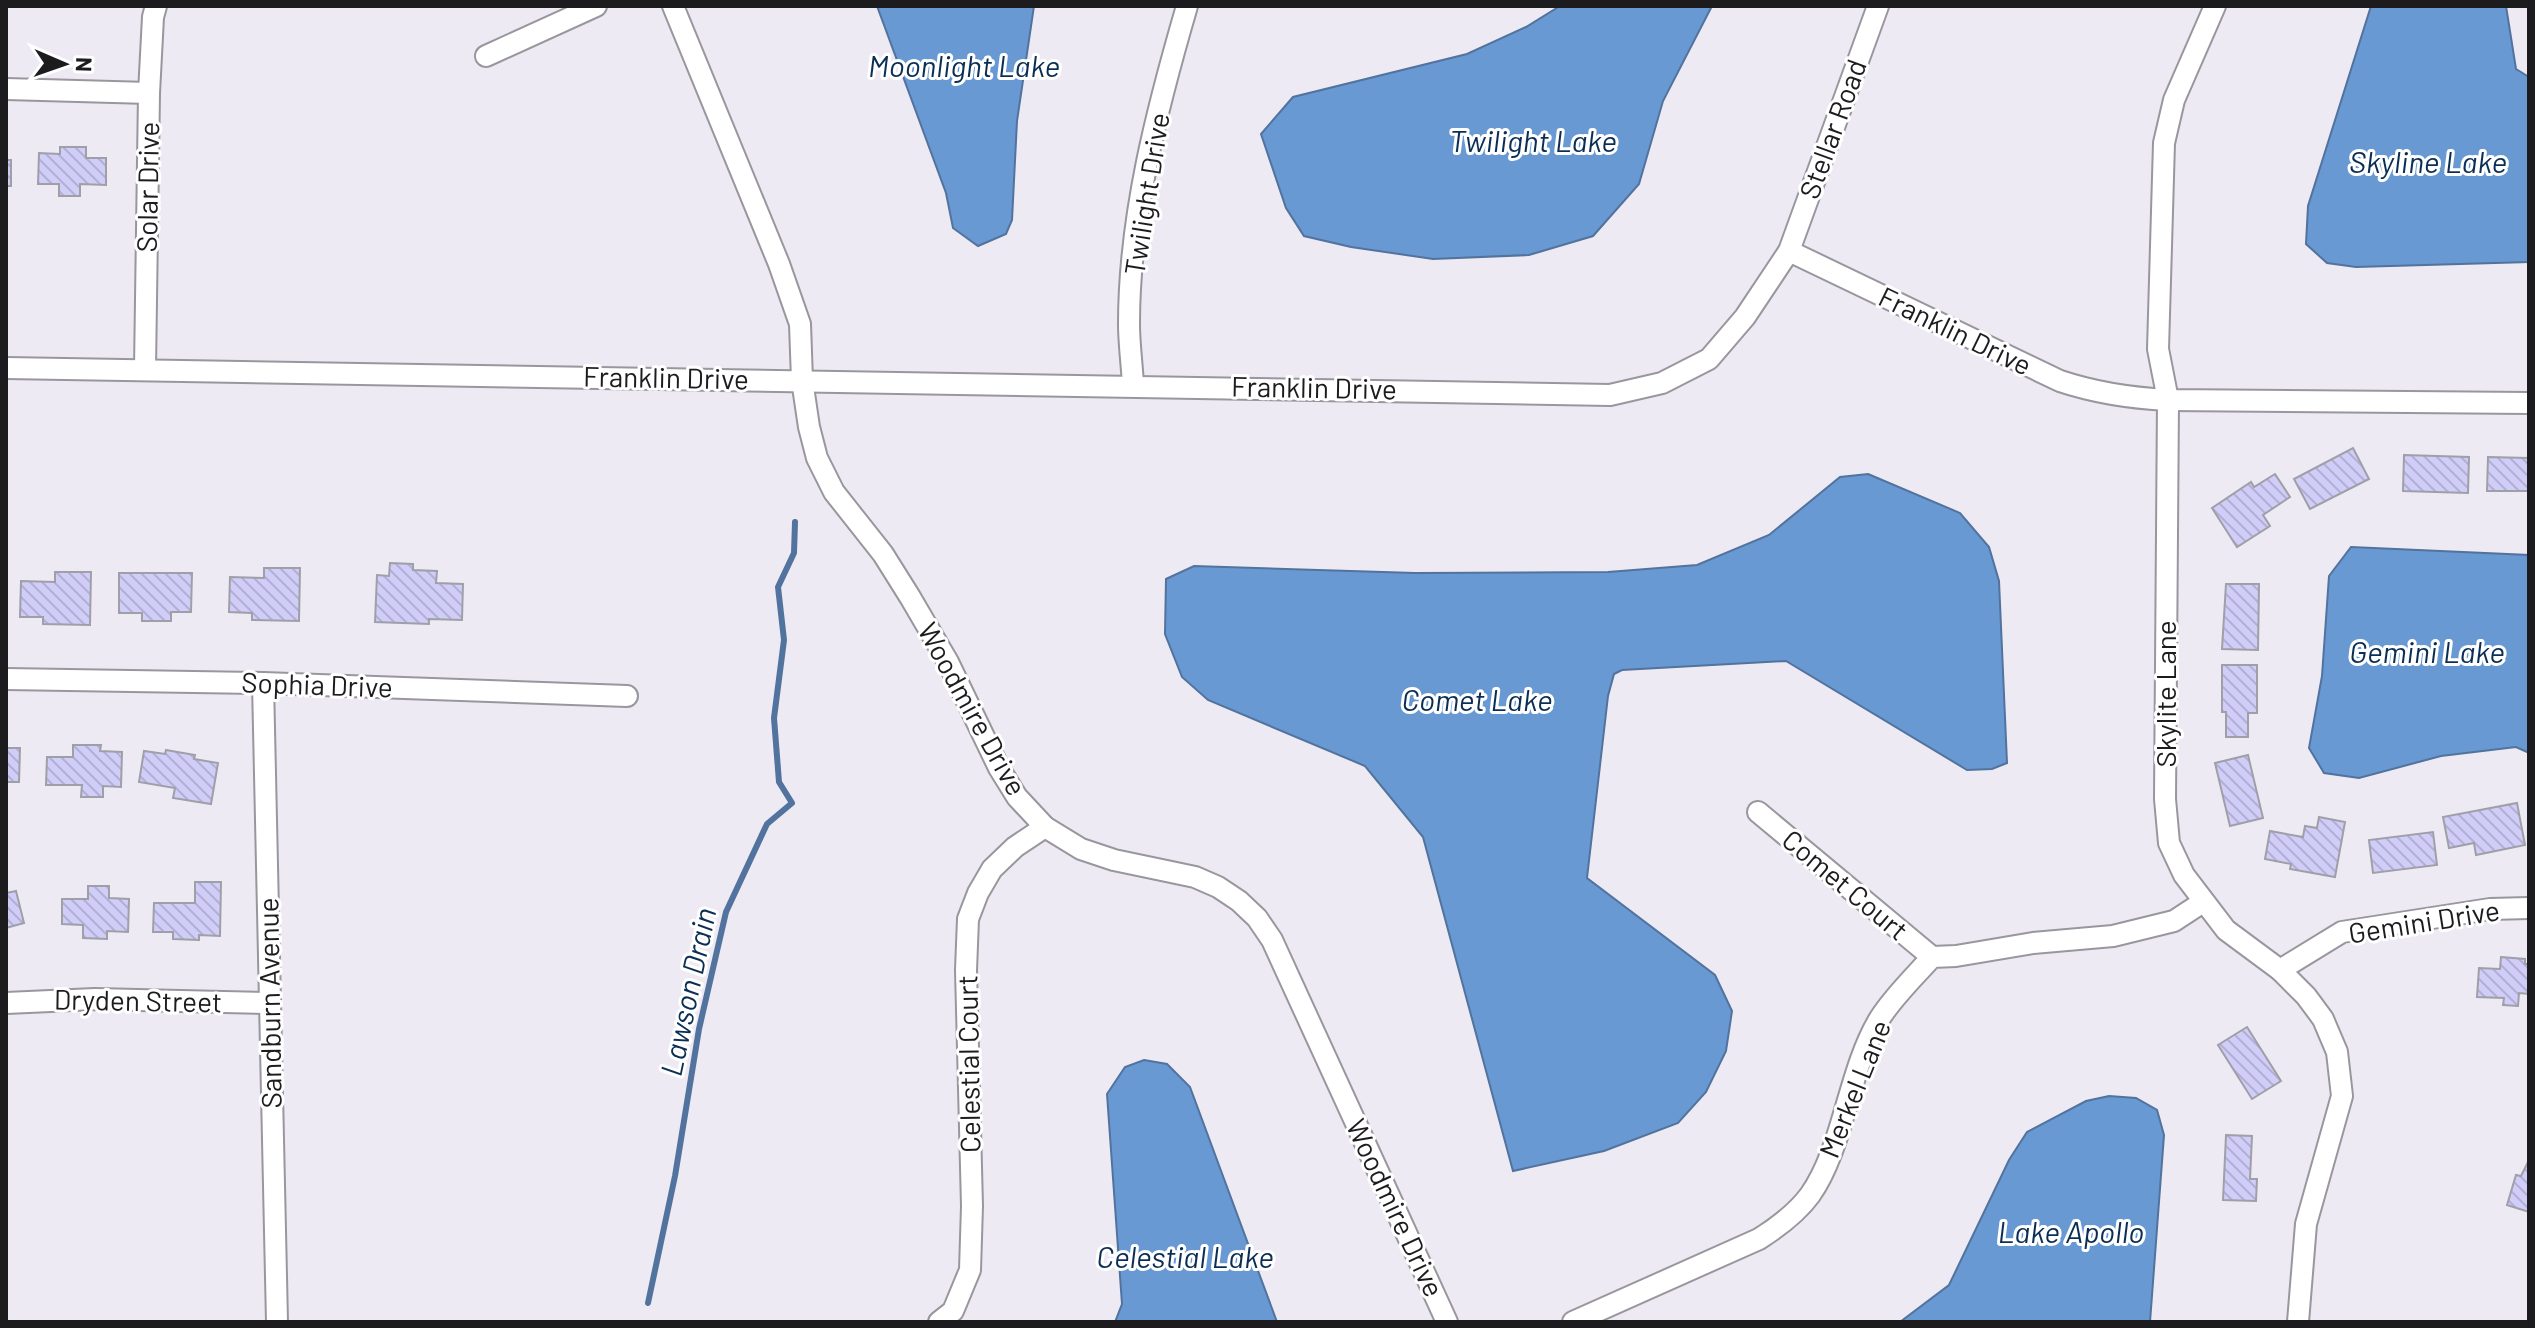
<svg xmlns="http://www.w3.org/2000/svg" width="2535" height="1328" viewBox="0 0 2535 1328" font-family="Barlow,sans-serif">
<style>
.water{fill:#6899d3;stroke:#51739d;stroke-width:2}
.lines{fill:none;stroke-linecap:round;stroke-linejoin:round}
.stream{stroke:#51739d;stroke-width:6}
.building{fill:url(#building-back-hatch);stroke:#9f9fa8;stroke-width:2}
.street-casing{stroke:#9a969e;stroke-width:24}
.street{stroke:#fff;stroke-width:20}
.labels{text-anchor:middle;stroke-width:6;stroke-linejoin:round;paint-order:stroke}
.street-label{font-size:28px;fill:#1c1b1e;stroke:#fff}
.water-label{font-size:30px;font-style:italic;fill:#0b2e54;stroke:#fff}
</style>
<defs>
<pattern id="building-back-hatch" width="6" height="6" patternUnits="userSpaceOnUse" patternTransform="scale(2)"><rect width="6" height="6" fill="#d0cdf9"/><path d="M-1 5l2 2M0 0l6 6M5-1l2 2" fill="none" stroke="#b2afd5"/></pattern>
</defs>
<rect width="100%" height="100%" fill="#eeeaf3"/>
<!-- water -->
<g class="water">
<path d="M877,6H1034L1017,121L1012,220L1006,234L978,246L953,228L946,193Z"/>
<path d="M1560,6H1712L1663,101L1639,184L1593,236L1529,255L1433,259L1351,247L1304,236L1286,208L1261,134L1293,97L1467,54L1526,27Z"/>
<path d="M2371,6H2506L2516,69L2529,77V262L2356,267L2327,263L2306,244L2308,206Z"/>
<path d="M1868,474L1960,513L1989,547L1999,581L2007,763L1992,769L1967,770L1786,661L1622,670L1614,674L1608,696L1587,878L1715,975L1732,1011L1726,1051L1706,1092L1678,1123L1604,1151L1513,1171L1423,837L1365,766L1208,700L1182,677L1165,634L1166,579L1194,566L1415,573L1608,572L1697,565L1769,535L1840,477Z"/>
<path d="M2351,547L2529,555V753L2516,747L2441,756L2359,778L2324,773L2309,748L2322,676L2329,576Z"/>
<path d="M1144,1060L1167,1064L1190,1087L1277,1322H1115L1122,1304L1107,1094L1125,1067Z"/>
<path d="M2109,1096L2136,1098L2157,1110L2164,1135L2150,1322H1900L1949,1285L2009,1160L2027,1132L2086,1101Z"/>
</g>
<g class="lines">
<!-- stream -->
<path class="stream" d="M648,1303L675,1176L699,1029L726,912L767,824L792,803L779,782L774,718L784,640L778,587L794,553L795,522"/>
</g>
<!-- building -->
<g class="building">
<path d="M60,147H86V158H106V185L80,184V196H59V184H38L39,153L60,154Z"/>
<rect x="6" y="160" width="5" height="26"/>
<path d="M2353,448L2369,479L2310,509L2294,479Z"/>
<path d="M2404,455L2469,457L2468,493L2403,491Z"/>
<path d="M2488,457L2529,458V491H2487Z"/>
<path d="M2275,474L2290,497L2263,515L2270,526L2237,547L2212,508L2251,482L2254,487Z"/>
<path d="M390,563L413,564V570L437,571L436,583L463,584L462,620L429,619V624L375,622L377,575L389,576Z"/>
<path d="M264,568H300L299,621L252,620V613L229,612L230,577L264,578Z"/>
<path d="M55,572H91L90,625L43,624V617H20L21,581L55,582Z"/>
<path d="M119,573H192L191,612H171V621H142V613H119Z"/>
<path d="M2226,584H2259L2258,650L2222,649Z"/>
<path d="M2222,665H2257V713H2248V737H2226V712H2222Z"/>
<path d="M73,745H101L100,751L122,752L121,787L103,786V797H81L82,785H46L47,757H73Z"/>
<path d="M6,748H20L19,782H6Z"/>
<path d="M166,750L195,755L194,759L218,763L211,804L173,798L175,788L139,782L144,751L165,754Z"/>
<path d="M2248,755L2263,818L2230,826L2215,763Z"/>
<path d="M2517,803L2525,845L2476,855L2474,843L2449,848L2443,817Z"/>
<path d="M2319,817L2345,822L2335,877L2290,869L2291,864L2265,859L2270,831L2303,837L2305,826L2317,828Z"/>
<path d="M2433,832L2437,865L2373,873L2369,840Z"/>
<path d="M195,882H221L220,936L199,935V940L173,939V932H153L154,903H195Z"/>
<path d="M88,886H109V898L129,899L128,932L107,931V939L83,938V925L62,924V899H88Z"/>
<path d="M16,891L24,923L6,928V893Z"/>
<path d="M2501,957L2525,959V964H2529V994L2519,993L2518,1006L2503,1005L2504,998L2477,997L2479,968L2500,969Z"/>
<path d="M2247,1027L2281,1081L2252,1099L2218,1045Z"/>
<path d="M2226,1135L2252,1136L2250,1179H2257L2256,1201L2223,1200Z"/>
<path d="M2529,1160V1212L2507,1205L2516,1175L2521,1176Z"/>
</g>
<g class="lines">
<defs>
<g id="street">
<path d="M673,6L779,264L800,324L802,380L809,427L817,458L834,492L883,554L910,597L948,662L999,768L1017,797L1045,827L1081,849L1114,860L1195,877L1218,887L1239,901L1257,918L1272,940L1447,1322"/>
<path d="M2215,6L2174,100L2164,143L2158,349L2168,400L2165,799L2169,843L2184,875L2226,930L2280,970L2306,996L2323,1019L2337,1052L2342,1096L2306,1224L2298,1322"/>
<path d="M486,56L596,6"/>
<path d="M6,89L149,93"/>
<path d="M1789,251L2060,381C2096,393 2129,398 2168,400L2529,403"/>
<path d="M6,368L1610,395L1662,383L1709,359L1745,317L1789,251L1878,6"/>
<path d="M145,369L149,93L153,17L156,6"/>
<path d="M1133,385C1132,365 1129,344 1129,324C1129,216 1157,109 1187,6"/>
<path d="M6,679L263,683L627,696"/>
<path d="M263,683L277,1322"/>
<path d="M1758,812L1932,957"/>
<path d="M2280,970L2342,932L2490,909L2529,908"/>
<path d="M6,1003L95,999L270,1003"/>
<path d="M939,1322L953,1311L970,1270L972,1206L966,970L968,919L978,893L992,869L1015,847L1045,827"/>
<path d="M1573,1322L1759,1239C1778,1227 1796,1214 1810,1195C1844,1147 1848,1070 1880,1018C1894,996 1915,976 1932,957L1956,956L2033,943L2113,936L2174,921L2203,902"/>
</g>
</defs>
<!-- street casing -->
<use href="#street" class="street-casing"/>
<!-- street -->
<use href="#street" class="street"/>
</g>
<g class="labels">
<!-- street labels -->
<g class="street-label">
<text transform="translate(1833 129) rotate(-70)" y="10">Stellar Road</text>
<text transform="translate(148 187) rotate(-89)" y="10">Solar Drive</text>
<text transform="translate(1147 194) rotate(-81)" y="10">Twilight Drive</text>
<text transform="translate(1955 331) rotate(26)" y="10">Franklin Drive</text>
<text transform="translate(666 378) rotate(1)" y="10">Franklin Drive</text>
<text transform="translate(1314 388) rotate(1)" y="10">Franklin Drive</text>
<text transform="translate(317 685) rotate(2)" y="10">Sophia Drive</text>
<text transform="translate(2166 694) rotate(-90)" y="10">Skylite Lane</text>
<text transform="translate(972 709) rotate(61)" y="10">Woodmire Drive</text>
<text transform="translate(1845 885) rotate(40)" y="10">Comet Court</text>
<text transform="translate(2424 922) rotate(-9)" y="10">Gemini Drive</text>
<text transform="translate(138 1001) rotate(1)" y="10">Dryden Street</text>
<text transform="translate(270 1003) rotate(-91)" y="10">Sandburn Avenue</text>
<text transform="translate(969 1064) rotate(-91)" y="10">Celestial Court</text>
<text transform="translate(1855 1089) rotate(-68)" y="10">Merkel Lane</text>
<text transform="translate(1395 1208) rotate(65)" y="10">Woodmire Drive</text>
</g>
<!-- water labels -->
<g class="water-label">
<text x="964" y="77">Moonlight Lake</text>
<text x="1533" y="152">Twilight Lake</text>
<text x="2428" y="173">Skyline Lake</text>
<text x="2427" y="663">Gemini Lake</text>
<text x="1477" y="711">Comet Lake</text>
<text transform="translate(689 992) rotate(-78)" y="10">Lawson Drain</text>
<text x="2071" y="1243">Lake Apollo</text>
<text x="1185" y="1268">Celestial Lake</text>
</g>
</g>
<!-- border -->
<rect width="2535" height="1328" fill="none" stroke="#1c1b1e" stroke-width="16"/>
<!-- north arrow -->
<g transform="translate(64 64) rotate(92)" stroke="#ffffff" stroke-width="6" paint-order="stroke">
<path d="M0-6L14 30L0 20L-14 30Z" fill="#1c1b1e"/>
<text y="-12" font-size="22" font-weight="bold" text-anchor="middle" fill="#1c1b1e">N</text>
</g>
</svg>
